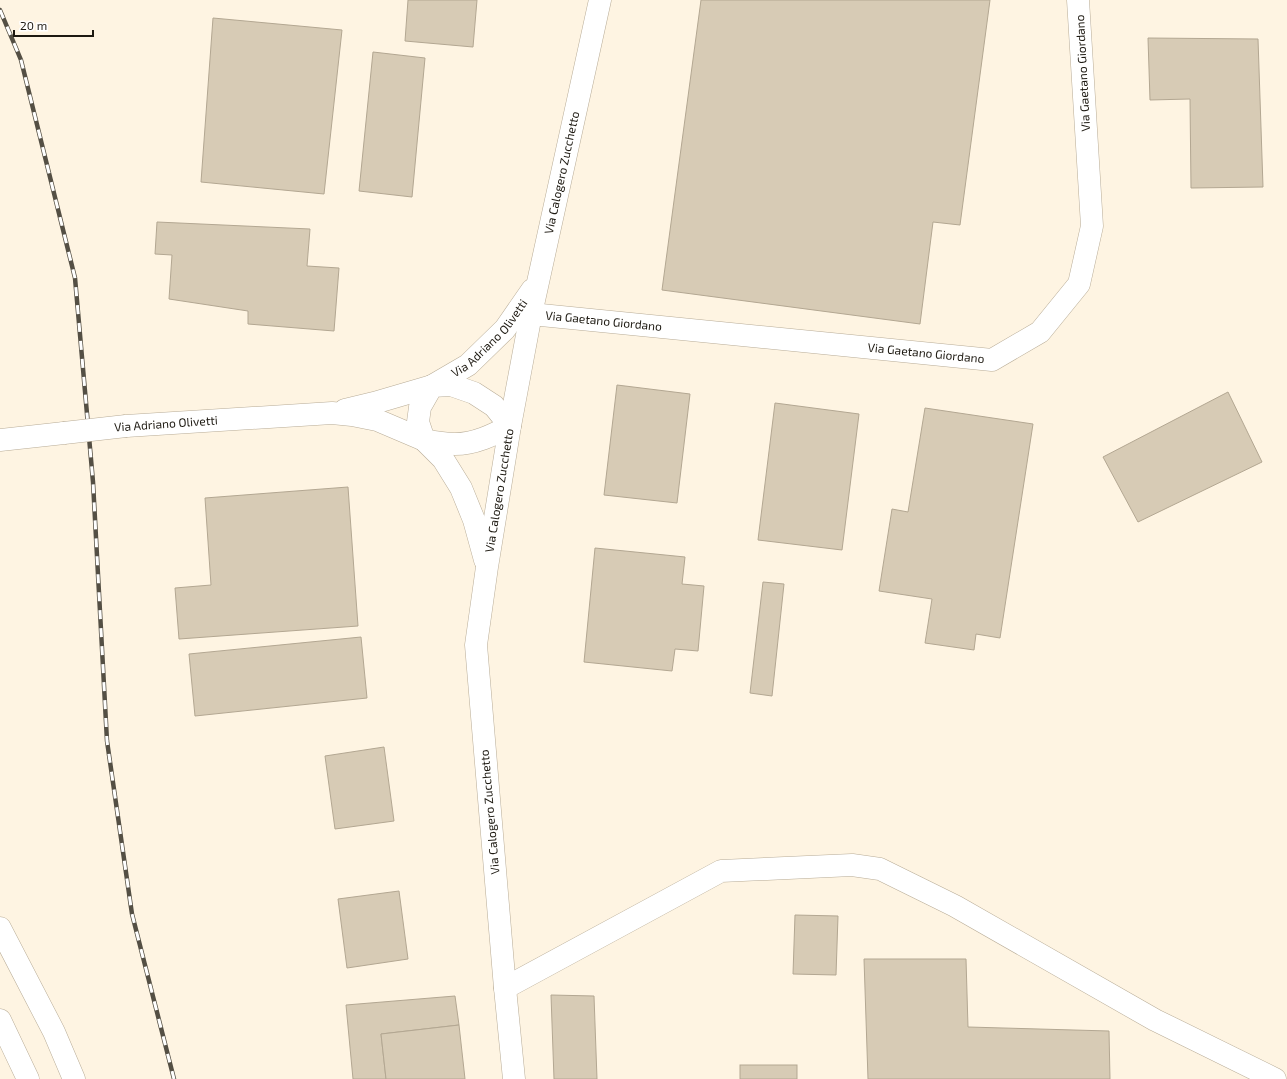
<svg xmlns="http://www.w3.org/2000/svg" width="1287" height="1079" viewBox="0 0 1287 1079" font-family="'Exo 2',sans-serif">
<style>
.building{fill:#d7cbb5;stroke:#b3a792}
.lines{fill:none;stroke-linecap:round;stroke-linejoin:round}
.street-casing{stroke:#b8ac97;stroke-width:23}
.secondary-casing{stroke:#b8ac97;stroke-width:23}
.street{stroke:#fff;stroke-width:22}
.secondary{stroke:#fff;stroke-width:22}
.rail-casing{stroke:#544f44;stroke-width:4.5}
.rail{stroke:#fff;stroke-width:3;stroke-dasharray:9;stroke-linecap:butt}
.secondary-bridge-casing{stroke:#b8ac97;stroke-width:23;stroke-linecap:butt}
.secondary-bridge{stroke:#fff;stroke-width:22}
.labels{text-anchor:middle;stroke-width:3.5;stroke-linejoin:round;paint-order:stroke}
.street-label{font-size:12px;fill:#1d1911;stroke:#fff}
</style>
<rect width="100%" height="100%" fill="#fef4e2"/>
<!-- building -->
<g class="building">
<path d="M408,0H477L473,47L405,41Z"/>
<path d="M701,0H990L960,225L933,222L920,324L662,290Z"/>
<path d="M213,18L342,30L324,194L201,182Z"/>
<path d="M1148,38L1258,39L1263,187L1191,188L1190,99L1150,100Z"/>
<path d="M373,52L425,58L412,197L359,191Z"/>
<path d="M157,222L310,229L307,266L339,268L334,331L248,324V311L169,299L172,255L155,254Z"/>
<path d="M617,385L690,394L677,503L604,495Z"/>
<path d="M1228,392L1262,462L1138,522L1103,457Z"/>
<path d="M775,403L859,414L842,550L758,540Z"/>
<path d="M925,408L1033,424L1000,638L976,634L974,650L925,643L932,599L879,591L892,509L908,512Z"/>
<path d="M348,487L358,626L179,639L175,588L211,585L205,498Z"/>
<path d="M595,548L685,557L682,584L704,586L698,651L675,649L672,671L584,662Z"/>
<path d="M763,582L784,584L772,696L750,693Z"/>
<path d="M361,637L367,698L195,716L189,654Z"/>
<path d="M384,747L394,821L335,829L325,756Z"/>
<path d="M399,891L408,959L347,968L338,899Z"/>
<path d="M795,915L838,916L836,975L793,974Z"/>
<path d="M864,959H966L968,1027L1109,1031L1110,1079H868Z"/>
<path d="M551,995L594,996L597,1079H554Z"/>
<path d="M455,996L459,1025L381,1034L386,1079H353L346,1005Z"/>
<path d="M459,1025L465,1079H386L381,1034Z"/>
<rect x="740" y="1065" width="57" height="14"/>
</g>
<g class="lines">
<defs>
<g id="street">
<path id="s1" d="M531,314L992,360L1040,332L1079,284L1092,226L1078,0"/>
<path d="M505,988L721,871L852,865L880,869L955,906L1155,1020L1275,1079"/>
</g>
<g id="secondary">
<path d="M451,385L474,393L494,406L510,426C493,435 475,444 455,444C445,444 434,442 424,440L418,422L420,407L432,386Z"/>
<path id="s2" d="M345,410L374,403L432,386L468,365L505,329L532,290"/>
<path d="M126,426L332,413L352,415L377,420L424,440L443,459L461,488L474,520L485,560"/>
<path d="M0,440L64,433"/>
<path d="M0,928L54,1032L74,1079"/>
<path d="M0,1020L28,1079"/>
<path id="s3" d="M514,1079L505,988L476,645L487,567L510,426L531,314L600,0"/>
</g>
</defs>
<!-- street casing -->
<use href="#street" class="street-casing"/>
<!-- secondary casing -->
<use href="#secondary" class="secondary-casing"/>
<!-- street -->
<use href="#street" class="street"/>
<!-- secondary -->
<use href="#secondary" class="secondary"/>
<defs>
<path id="rail" d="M0,10L21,60L75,278L93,482L107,741L132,914L174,1079"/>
</defs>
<!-- rail casing -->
<use href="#rail" class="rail-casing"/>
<!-- rail -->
<use href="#rail" class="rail"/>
<defs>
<path id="secondary-bridge" d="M64,433L126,426"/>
</defs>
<!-- secondary-bridge casing -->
<use href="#secondary-bridge" class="secondary-bridge-casing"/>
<!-- secondary-bridge -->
<use href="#secondary-bridge" class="secondary-bridge"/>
</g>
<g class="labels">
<!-- street labels -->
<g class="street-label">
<text transform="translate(1083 73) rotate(-93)" y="4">Via Gaetano Giordano</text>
<text dy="4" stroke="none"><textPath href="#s3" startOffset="916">Via Calogero Zucchetto</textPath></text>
<text dy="4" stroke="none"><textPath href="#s1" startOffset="73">Via Gaetano Giordano</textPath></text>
<text dy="4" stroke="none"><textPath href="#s2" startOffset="166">Via Adriano Olivetti</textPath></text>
<text dy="4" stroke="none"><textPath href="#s1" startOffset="397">Via Gaetano Giordano</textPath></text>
<text transform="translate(166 424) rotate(-4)" y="4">Via Adriano Olivetti</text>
<text dy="4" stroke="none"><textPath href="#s3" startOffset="592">Via Calogero Zucchetto</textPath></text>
<text transform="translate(490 812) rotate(-95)" y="4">Via Calogero Zucchetto</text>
</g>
</g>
<!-- scale -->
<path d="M14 30v6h79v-6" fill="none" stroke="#1d1911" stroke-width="2"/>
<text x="20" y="30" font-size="12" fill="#1d1911" stroke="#ffffff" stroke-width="3" paint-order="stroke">20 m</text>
</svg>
